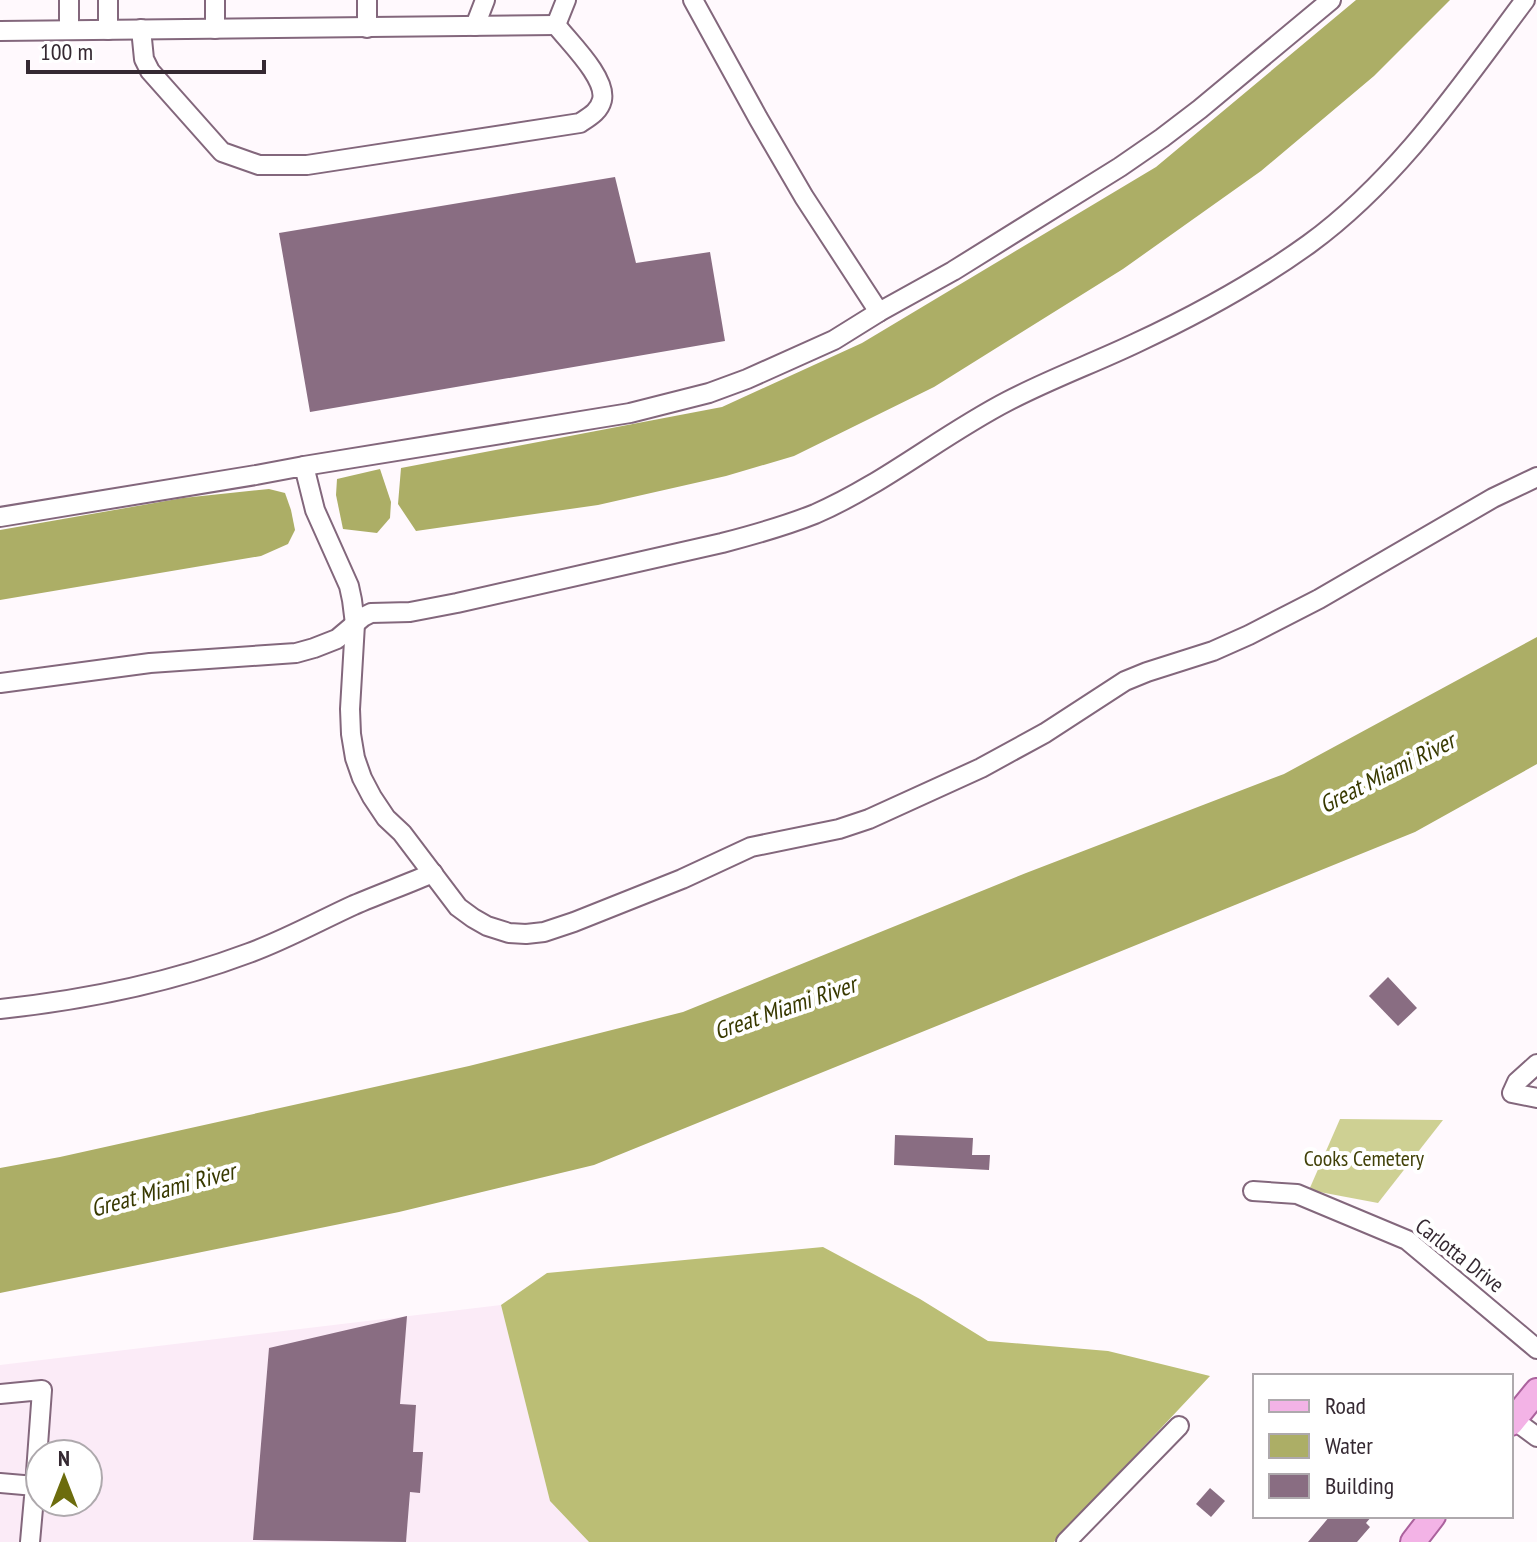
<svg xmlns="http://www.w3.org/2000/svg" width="1537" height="1542" viewBox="0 0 1537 1542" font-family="'PT Sans Narrow',sans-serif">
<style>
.built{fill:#fbebf7;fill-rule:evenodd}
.green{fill:#ced093}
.forest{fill:#bbbe75}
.water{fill:#acae66}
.building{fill:#896d82}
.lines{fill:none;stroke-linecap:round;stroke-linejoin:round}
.minor-casing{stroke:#83677c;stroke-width:22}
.major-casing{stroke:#ab629d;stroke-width:28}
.minor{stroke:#fff;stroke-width:18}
.major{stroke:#f3b3e6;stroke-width:24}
.labels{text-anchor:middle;stroke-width:8;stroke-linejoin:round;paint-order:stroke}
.park-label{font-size:22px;fill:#424209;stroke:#fff}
.street-label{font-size:22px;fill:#352932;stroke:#fff}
.water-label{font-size:24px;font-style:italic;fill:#383900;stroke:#fff}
</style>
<rect width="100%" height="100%" fill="#fff9fd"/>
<!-- built -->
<path class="built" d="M501,1305L550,1501L589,1542H0V1365ZM40,1454H88V1502H40Z"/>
<!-- green -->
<path class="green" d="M1340,1119L1443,1120L1378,1203L1309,1190Z"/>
<!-- forest -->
<path class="forest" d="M823,1247L920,1299L988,1341L1108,1351L1210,1376L1054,1542H589L550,1501L501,1305L547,1273Z"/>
<!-- water -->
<g class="water">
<path d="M1356,0H1450L1374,76L1261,171L1123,269L934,387L794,456L726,476L598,505L416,531L398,504L401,468L722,407L862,343L1156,167Z"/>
<path d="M380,469L391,502L390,518L377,533L343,529L336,495L337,479Z"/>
<path d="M269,489L285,493L291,510L295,530L288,544L261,556L0,600V530L183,498Z"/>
<path d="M1537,637V764L1415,832L594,1165L399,1212L0,1293V1168L60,1157L469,1066L683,1012L1026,873L1284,774Z"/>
</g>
<!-- building -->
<g class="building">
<path d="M615,177L636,263L710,252L725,341L310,412L279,233Z"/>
<path d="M1388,977L1417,1008L1398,1026L1369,996Z"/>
<path d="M895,1135L973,1138L972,1155H990L989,1170L894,1165Z"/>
<path d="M407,1316L400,1404L416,1405L413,1452H423L420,1493L410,1492L406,1542L253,1540L269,1348Z"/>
<path d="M1210,1488L1225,1501L1211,1517L1196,1504Z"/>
<path d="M1330,1516H1372L1366,1523L1370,1527L1357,1542H1308Z"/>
</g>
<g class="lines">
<defs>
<g id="minor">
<path d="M69,0V30"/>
<path d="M693,0L758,118L804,197L879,312"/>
<path d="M556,25L566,0"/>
<path d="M475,26L485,0"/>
<path d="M367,28V0"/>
<path d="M141,29L144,59L150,71L222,152L259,165H307L580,123C589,117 599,112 602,100C607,78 569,42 556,25"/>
<path d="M215,29V0"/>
<path d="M108,30V0"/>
<path d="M0,31L556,25"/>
<path d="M304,466L630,413L709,393L747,379L834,340L879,312L953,271L1120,167L1162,138L1200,109L1331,0"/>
<path d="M0,517L256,475L304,466L315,510L349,586L352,600L355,624L350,709L351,734L355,758L362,778L372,797L386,818L402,833L458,907L473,918L487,926L509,933L526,934L544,932L574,922L682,879L751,847L839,829L869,819L981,768L1045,733L1125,681L1147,672L1213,651L1249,635L1319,599L1493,498L1537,477"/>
<path d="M0,683L150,663L296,653L314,648L337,639L363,617L371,613L410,612L457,603L722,543C753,535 785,526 815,514C884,484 942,435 1008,401C1050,379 1094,363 1136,343C1196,315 1255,283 1309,244C1398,179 1460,87 1525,0"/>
<path d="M0,1009C85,1000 169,983 249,953C285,940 319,921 354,905C380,894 407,884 433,873"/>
<path d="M1537,1064L1517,1082L1512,1093L1537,1098"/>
<path d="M1253,1191L1297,1194L1407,1240L1537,1349"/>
<path d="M0,1394L42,1390L35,1486"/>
<path d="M1514,1420L1537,1437"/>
<path d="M0,1483L35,1486L30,1542"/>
<path d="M1066,1542L1179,1426"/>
</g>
<g id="major">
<path d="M1511,1423L1537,1391"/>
<path d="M1413,1542L1433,1516"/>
</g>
</defs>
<!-- minor casing -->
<use href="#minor" class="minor-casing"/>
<!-- major casing -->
<use href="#major" class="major-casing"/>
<!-- minor -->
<use href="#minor" class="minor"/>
<!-- major -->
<use href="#major" class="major"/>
</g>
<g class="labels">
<!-- park labels -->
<g class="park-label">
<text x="1364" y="1166">Cooks Cemetery</text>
</g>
<!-- street labels -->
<g class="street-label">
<text transform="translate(1460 1255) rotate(38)" y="8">Carlotta Drive</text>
</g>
<!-- water labels -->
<g class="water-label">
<text transform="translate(1387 773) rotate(-27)" y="8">Great Miami River</text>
<text transform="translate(785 1008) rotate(-19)" y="8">Great Miami River</text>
<text transform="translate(163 1190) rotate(-15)" y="8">Great Miami River</text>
</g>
</g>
<!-- legend -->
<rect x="1253" y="1374" width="260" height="144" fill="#ffffff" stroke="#aea9ad" stroke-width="2"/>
<rect x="1269" y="1400" width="40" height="12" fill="#f3b3e6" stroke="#aea9ad" stroke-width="2"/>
<text x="1325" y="1414" font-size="24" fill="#352932">Road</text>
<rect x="1269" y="1434" width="40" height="24" fill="#acae66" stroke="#aea9ad" stroke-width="2"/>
<text x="1325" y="1454" font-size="24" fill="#352932">Water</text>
<rect x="1269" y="1474" width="40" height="24" fill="#896d82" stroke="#aea9ad" stroke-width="2"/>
<text x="1325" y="1494" font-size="24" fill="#352932">Building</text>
<!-- north arrow -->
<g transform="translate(64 1478)"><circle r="38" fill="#ffffff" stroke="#aea9ad" stroke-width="2"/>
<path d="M0-6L14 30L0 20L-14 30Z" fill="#6c6c0d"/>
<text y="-12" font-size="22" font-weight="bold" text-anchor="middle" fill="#352932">N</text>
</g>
<!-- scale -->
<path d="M28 60v12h236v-12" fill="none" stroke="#352932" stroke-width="4"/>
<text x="40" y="60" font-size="24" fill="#352932" stroke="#ffffff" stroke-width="6" paint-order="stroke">100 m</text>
</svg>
